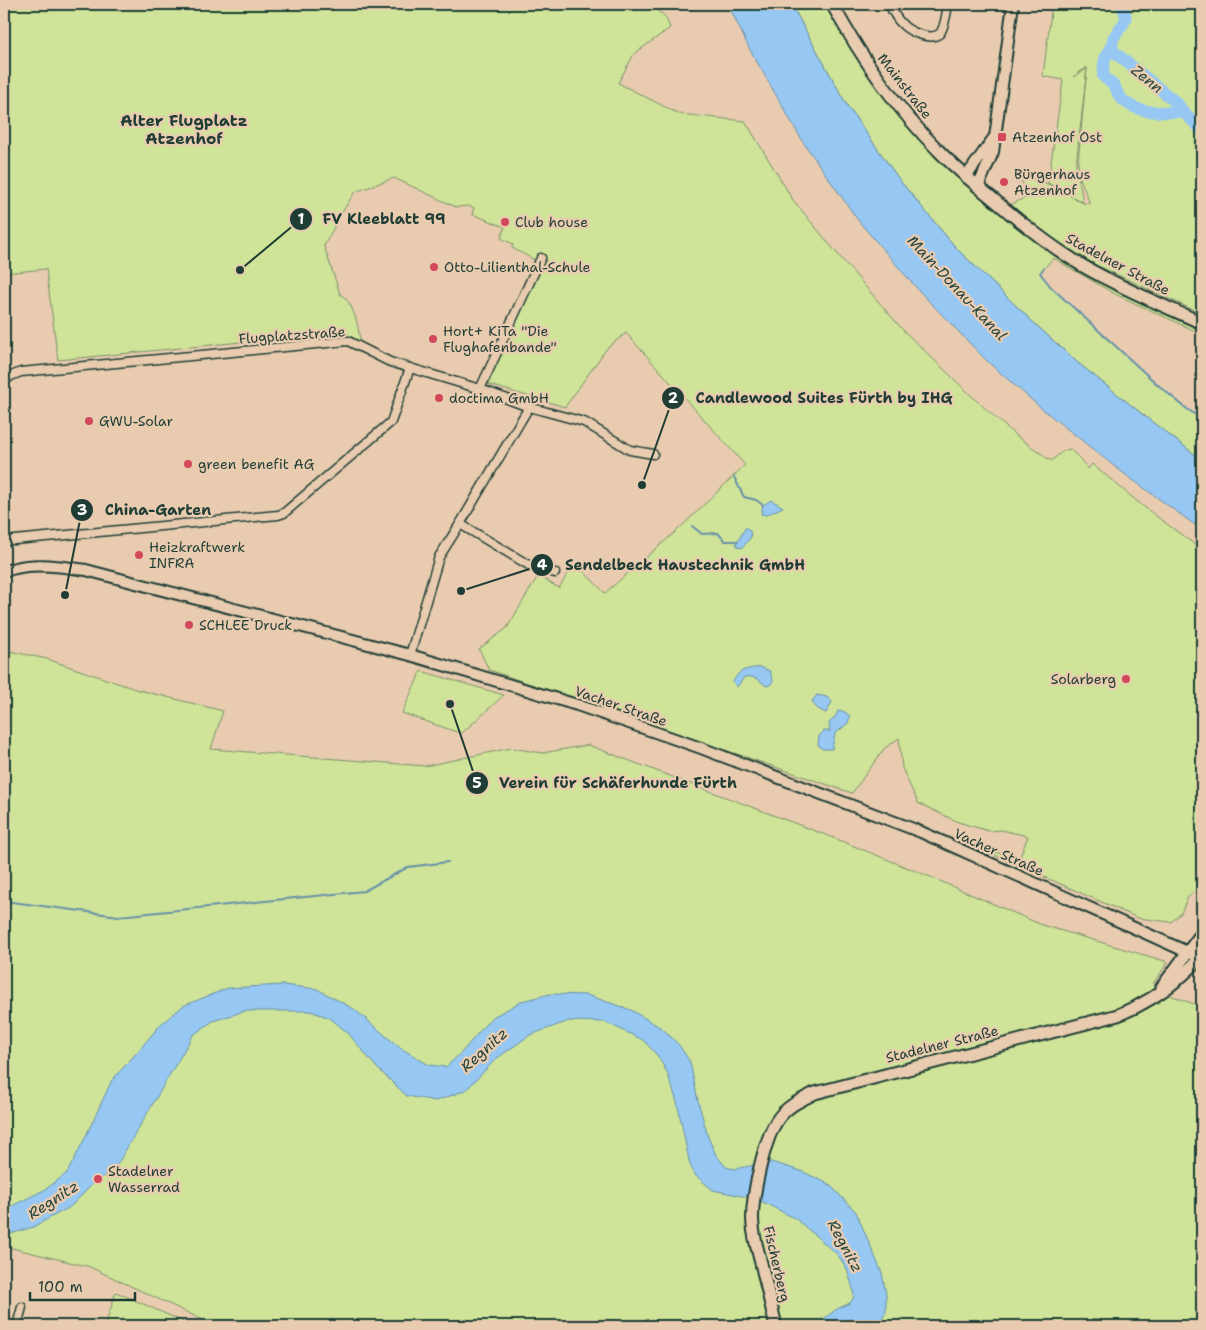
<svg xmlns="http://www.w3.org/2000/svg" width="1206" height="1330" viewBox="0 0 1206 1330" font-family="'Shantell Sans',sans-serif">
<style>
.green{fill:#cfe499;stroke:#779066;fill-rule:evenodd}
.water{fill:#97c8f3;stroke:#6790a7}
.lines{fill:none;stroke-linecap:round;stroke-linejoin:round}
.stream{stroke:#6790a7;stroke-width:2}
.river{stroke:#97c8f3;stroke-width:12}
.minor-casing{stroke:#1f3d34;stroke-width:11}
.tertiary-casing{stroke:#1f3d34;stroke-width:14}
.secondary-casing{stroke:#1f3d34;stroke-width:15}
.minor{stroke:#e9ccb0;stroke-width:8}
.tertiary{stroke:#e9ccb0;stroke-width:10}
.secondary{stroke:#e9ccb0;stroke-width:11}
.poi-dot{fill:#d1495b;stroke:#e9ccb0;stroke-width:2}
.labels{text-anchor:middle;stroke-width:4.5;stroke-linejoin:round;paint-order:stroke}
.street-label{font-size:14px;fill:#1f3d34;stroke:#e9ccb0}
.poi-label{font-size:14px;fill:#1f3d34;stroke:#e9ccb0;text-anchor:start}
.water-label{font-size:15px;font-style:italic;fill:#25443e;stroke:#e9ccb0}
.quarter-label{font-size:16px;font-weight:bold;fill:#1f3d34;stroke:#e9ccb0}
.leader{fill:none;stroke:#1f3d34;stroke-width:2}
.callout-dot{fill:#1f3d34;stroke:#e9ccb0;stroke-width:2}
.mark-label{font-size:15px;text-anchor:middle;font-weight:bold;fill:#fff}
.callout-label{font-size:15px;text-anchor:middle;font-weight:bold;fill:#1f3d34;stroke:#e9ccb0;stroke-width:4.5;stroke-linejoin:round;paint-order:stroke}
</style>
<rect width="100%" height="100%" fill="#e9ccb0"/>
<filter id="ink" filterUnits="userSpaceOnUse"><feTurbulence type="fractalNoise" baseFrequency=".02" numOctaves="2"/><feDisplacementMap in="SourceGraphic" scale="10" xChannelSelector="R" yChannelSelector="G"/><feConvolveMatrix kernelMatrix="1 2 1 2 8 2 1 2 1" color-interpolation-filters="sRGB"/></filter>
<g filter="url(#ink)">
<!-- green -->
<g class="green">
<path d="M4,4H646L652,7L665,16L670,28L634,54L618,83L679,114L745,121L793,200L845,263L903,330L978,402L1014,434L1051,461L1063,451L1070,449L1080,459L1088,469L1092,464L1144,507L1202,550V890L1199,888L1188,897L1181,913L1171,922L1138,918L983,850L1020,857L1028,836L1001,830L989,831L958,822L918,803L902,768L899,738L884,749L852,793L489,670L479,649L507,628L538,576L559,588L575,563L605,593L681,527L745,465L626,333L607,348L565,407L483,383L539,262L512,248L513,244L501,238L505,227L472,214L474,208L469,206L456,207L394,178L355,192L341,214L324,246L340,294C354,302 359,328 360,342L343,332L58,360L46,269L4,273Z"/>
<path d="M791,4H832L843,24L937,150L1050,245L1202,323V334L1115,294L1053,258L1040,273L1051,287L1158,385L1187,409L1202,419V460L1156,425L1078,363L1035,324L957,249L901,182L848,107Z"/>
<path d="M1052,4H1202V314L1094,264L1042,232L1010,205L1029,196L1017,172L1053,186L1048,183L1063,80L1043,76ZM1087,67L1078,163L1080,178L1090,204L1083,203L1070,196L1083,202L1076,164L1087,69L1073,77Z"/>
<path d="M4,650L47,659L135,689L223,711L211,749L425,766L511,748L543,753L588,745L839,840L933,878L1042,925L1168,962L1153,984L1170,995L1202,1007V1326H216L90,1267L4,1246Z"/>
<path d="M421,671L504,695L462,733L454,731L402,713Z"/>
<path d="M116,1292L193,1326H105Z"/>
</g>
<!-- water -->
<g class="water">
<path d="M728,4H791L848,107L901,182L957,249L1035,324L1078,363L1156,425L1202,460V530L1119,470L1041,408L989,363L921,293L860,223L803,142L749,48Z"/>
<path d="M771,500L783,507L766,515L761,514L763,505Z"/>
<path d="M746,527L750,531L751,537L743,547L739,548L736,544Z"/>
<path d="M760,667L770,671L773,681L770,685L766,686C759,679 754,676 744,677L737,687L733,682C740,668 745,670 760,667Z"/>
<path d="M817,695L827,697L832,702L826,713C819,710 815,708 812,701Z"/>
<path d="M838,711L845,712L850,716L848,723L835,734L832,749H822L818,745L819,736L824,731H830L829,723L835,717Z"/>
<path d="M283,985L317,989L354,1009L399,1047L429,1065L446,1067L462,1052L491,1018L522,1001L550,994L587,995L631,1010L663,1029L679,1045L690,1062L698,1101L708,1137L716,1155L726,1167L734,1169L771,1162L801,1171L829,1184L856,1212L882,1273L886,1294V1312L876,1326H820L826,1317L837,1309L850,1303L854,1297L853,1289L847,1269L838,1255L796,1219L757,1199L713,1190L695,1175L690,1165L677,1102L667,1072L657,1055L643,1040L605,1022L569,1021L530,1035L496,1059L466,1090L436,1101L407,1096L377,1068L348,1033L330,1018L310,1011H245L213,1021L193,1035L114,1170L95,1182L70,1207L33,1227L4,1236V1208L12,1206L46,1189L67,1173L84,1140L112,1080L133,1057L161,1024L183,1006L228,988Z"/>
</g>
<g class="lines">
<!-- stream -->
<g class="stream">
<path d="M1044,268L1040,273L1051,287L1158,385L1187,409L1202,419"/>
<path d="M734,477L744,497L756,500L763,505"/>
<path d="M692,526L702,534L718,533L725,541H738"/>
<path d="M4,901L119,916L364,891L408,867L448,862"/>
</g>
<!-- river -->
<g class="river">
<path d="M1121,4C1132,23 1121,23 1113,39C1112,43 1112,47 1113,51L1178,104L1183,112L1202,130"/>
<path d="M1112,45C1104,56 1104,63 1103,76C1107,80 1112,83 1115,87C1117,90 1117,94 1120,97C1135,115 1163,112 1183,112"/>
</g>
<defs>
<g id="minor">
<path d="M889,4C892,10 896,19 902,24C908,31 930,41 939,34C944,30 947,11 948,4"/>
<path d="M4,381L11,376L21,372L348,341L390,362L480,389L529,407L584,422L630,450L653,454"/>
<path d="M480,389L541,258"/>
<path d="M460,524L532,567L555,573"/>
<path d="M4,541L278,515L284,513L391,422L410,368"/>
<path d="M410,655L439,557L460,524L529,407"/>
<path d="M17,1326L22,1307"/>
</g>
<g id="tertiary">
<path d="M966,177L993,139"/>
<path d="M978,187L993,152L1013,4"/>
<path d="M4,571C11,569 19,567 27,566C47,564 67,567 86,570L410,655L577,705L701,748L921,832L1194,955"/>
</g>
<g id="secondary">
<path d="M832,4C861,57 896,108 938,150C955,168 974,183 992,198C1021,223 1050,246 1083,266C1121,288 1162,305 1202,323"/>
<path d="M1162,987L1202,933"/>
<path d="M776,1326C771,1305 766,1284 761,1263C758,1251 754,1239 753,1226C750,1202 764,1139 778,1119C787,1106 801,1100 815,1093L1118,1015C1143,1005 1164,992 1184,974C1190,968 1198,962 1202,954"/>
</g>
</defs>
<!-- minor casing -->
<use href="#minor" class="minor-casing"/>
<!-- tertiary casing -->
<use href="#tertiary" class="tertiary-casing"/>
<!-- secondary casing -->
<use href="#secondary" class="secondary-casing"/>
<!-- minor -->
<use href="#minor" class="minor"/>
<!-- tertiary -->
<use href="#tertiary" class="tertiary"/>
<!-- secondary -->
<use href="#secondary" class="secondary"/>
</g>
</g>
<!-- markers -->
<g class="poi-dot">
<rect x="997" y="132" width="10" height="10" rx="2.5"/>
<circle cx="1004" cy="182" r="5"/>
<circle cx="505" cy="222" r="5"/>
<circle cx="434" cy="267" r="5"/>
<circle cx="433" cy="339" r="5"/>
<circle cx="439" cy="398" r="5"/>
<circle cx="89" cy="421" r="5"/>
<circle cx="188" cy="464" r="5"/>
<circle cx="139" cy="555" r="5"/>
<circle cx="189" cy="625" r="5"/>
<circle cx="1126" cy="679" r="5"/>
<circle cx="98" cy="1179" r="5"/>
</g>
<g class="labels">
<!-- street labels -->
<g class="street-label">
<text transform="translate(905 86) rotate(52)" y="5">Mainstraße</text>
<text transform="translate(1118 264) rotate(28)" y="5">Stadelner Straße</text>
<text transform="translate(292 335) rotate(-4)" y="5">Flugplatzstraße</text>
<text transform="translate(621 706) rotate(19)" y="5">Vacher Straße</text>
<text transform="translate(999 852) rotate(24)" y="5">Vacher Straße</text>
<text transform="translate(942 1044) rotate(-14)" y="5">Stadelner Straße</text>
<text transform="translate(777 1264) rotate(77)" y="5">Fischerberg</text>
</g>
<!-- poi labels -->
<g class="poi-label">
<text x="1012" y="142">Atzenhof Ost</text>
<text x="1014" y="179">Bürgerhaus<tspan x="1014" dy="16">Atzenhof</tspan></text>
<text x="515" y="227">Club house</text>
<text x="444" y="272">Otto-Lilienthal-Schule</text>
<text x="443" y="336">Hort+ KiTa "Die<tspan x="443" dy="16">Flughafenbande"</tspan></text>
<text x="449" y="403">doctima GmbH</text>
<text x="99" y="426">GWU-Solar</text>
<text x="198" y="469">green benefit AG</text>
<text x="149" y="552">Heizkraftwerk<tspan x="149" dy="16">INFRA</tspan></text>
<text x="199" y="630">SCHLEE Druck</text>
<text x="1116" y="684" text-anchor="end">Solarberg</text>
<text x="108" y="1176">Stadelner<tspan x="108" dy="16">Wasserrad</tspan></text>
</g>
<!-- water labels -->
<g class="water-label">
<text transform="translate(1147 79) rotate(39)" y="5">Zenn</text>
<text transform="translate(957 288) rotate(47)" y="5">Main-Donau-Kanal</text>
<text transform="translate(484 1050) rotate(-42)" y="5">Regnitz</text>
<text transform="translate(53 1200) rotate(-33)" y="5">Regnitz</text>
<text transform="translate(845 1246) rotate(62)" y="5">Regnitz</text>
</g>
<!-- quarter labels -->
<g class="quarter-label">
<text x="184" y="126">Alter Flugplatz<tspan x="184" dy="18">Atzenhof</tspan></text>
</g>
</g>
<!-- callouts -->
<path class="leader" d="M240 270L301 219M642 485L673 398M65 595L82 510M461 591L542 565M450 704L477 783"/>
<g class="callout-dot">
<circle cx="240" cy="270" r="5"/>
<circle cx="642" cy="485" r="5"/>
<circle cx="65" cy="595" r="5"/>
<circle cx="461" cy="591" r="5"/>
<circle cx="450" cy="704" r="5"/>
<circle cx="301" cy="219" r="12"/>
<circle cx="673" cy="398" r="12"/>
<circle cx="82" cy="510" r="12"/>
<circle cx="542" cy="565" r="12"/>
<circle cx="477" cy="783" r="12"/>
</g>
<g class="mark-label">
<text x="301" y="224">1</text>
<text x="673" y="403">2</text>
<text x="82" y="515">3</text>
<text x="542" y="570">4</text>
<text x="477" y="788">5</text>
</g>
<g class="callout-label">
<text x="384" y="224">FV Kleeblatt 99</text>
<text x="824" y="403">Candlewood Suites Fürth by IHG</text>
<text x="158" y="515">China-Garten</text>
<text x="685" y="570">Sendelbeck Haustechnik GmbH</text>
<text x="618" y="788">Verein für Schäferhunde Fürth</text>
</g>
<!-- margin -->
<rect width="1206" height="1330" fill="none" stroke="#e9ccb0" stroke-width="20"/>
<rect x="10" y="10" width="1186" height="1310" fill="none" stroke="#1f3d34" stroke-width="2" filter="url(#ink)"/>
<!-- scale -->
<path d="M30 1292v8h105v-8" fill="none" stroke="#1f3d34" stroke-width="2.5"/>
<text x="38" y="1292" font-size="15" fill="#1f3d34" stroke="#e9ccb0" stroke-width="4" paint-order="stroke">100 m</text>
</svg>
